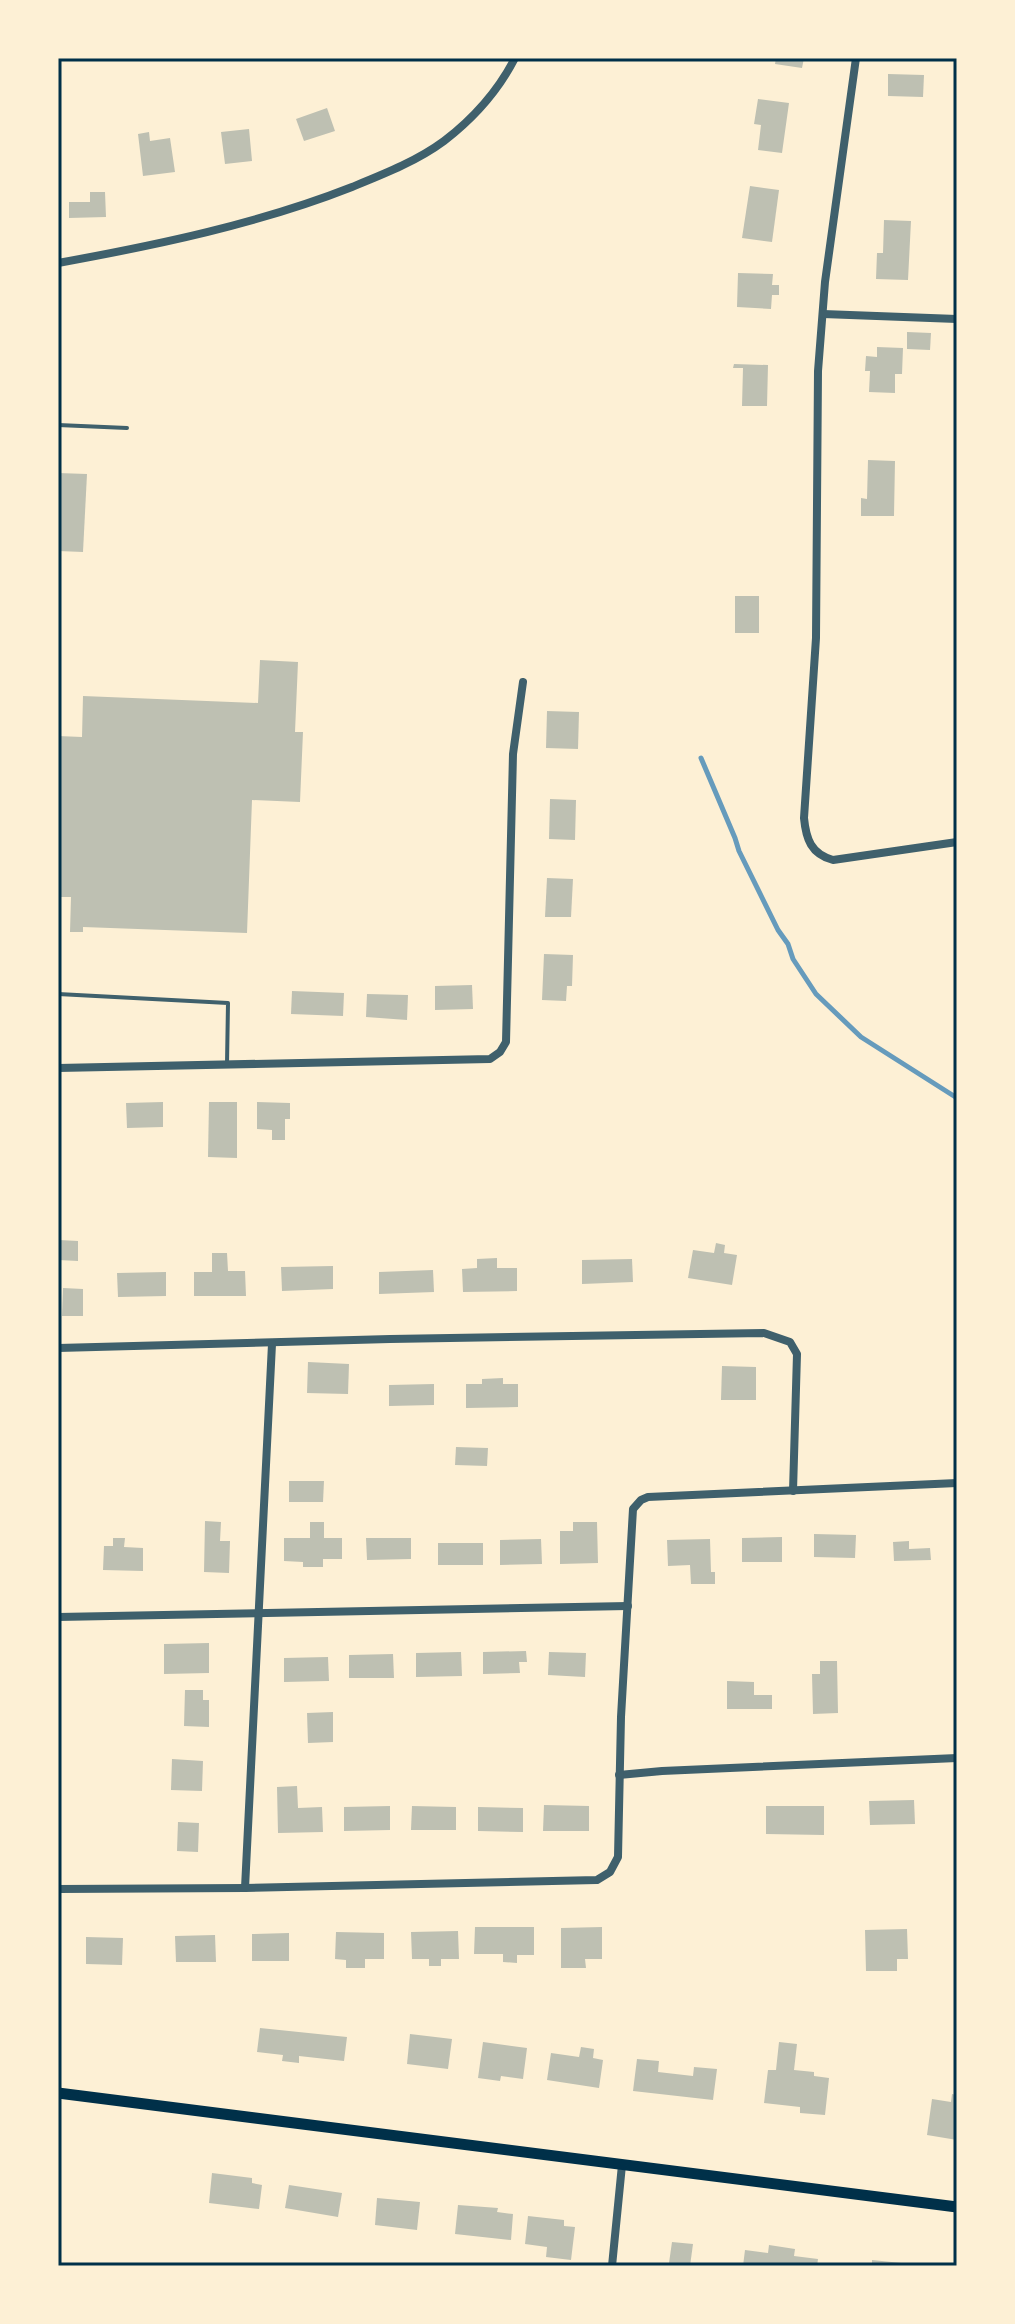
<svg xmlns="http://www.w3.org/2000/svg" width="1015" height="2324" viewBox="0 0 1015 2324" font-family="Signika,sans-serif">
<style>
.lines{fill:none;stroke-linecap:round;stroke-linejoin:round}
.stream{stroke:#669bbc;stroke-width:5}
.building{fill:#bec0b2}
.service{stroke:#3f606c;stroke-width:4}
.minor{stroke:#3f606c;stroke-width:8}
.secondary{stroke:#003049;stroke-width:11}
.neatline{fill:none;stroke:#003049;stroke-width:3}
</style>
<rect width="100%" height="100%" fill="#fdf0d5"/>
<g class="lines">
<!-- stream -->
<path class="stream" d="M701,758L735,838L739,851L778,930L788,944L793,959L816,994L861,1037L957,1098"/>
</g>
<!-- building -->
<g class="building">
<path d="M776,58H804L802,68L775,64Z"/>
<path d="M888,74L924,75L923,97L888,96Z"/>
<path d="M758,99L789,103L782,153L758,150L761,125L754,124Z"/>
<path d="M327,108L335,131L304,141L296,119Z"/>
<path d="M249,129L252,161L225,164L221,132Z"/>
<path d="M149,132L150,141L170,138L175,172L143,176L138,134Z"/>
<path d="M750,186L779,190L772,242L742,238Z"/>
<path d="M90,192H105L106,217L69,218V202H90Z"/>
<path d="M884,220L911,221L908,280L876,279L877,253H883Z"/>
<path d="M738,273L773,274L772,285H779V295H772L771,309L737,307Z"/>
<path d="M907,332L931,333L930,350L907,349Z"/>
<path d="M877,347L903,348L902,374H895V393L869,392L870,371H865L866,356L877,357Z"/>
<path d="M734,364L768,365L767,406H742L743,368H733Z"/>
<path d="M868,460L895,461L894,516H861V498L867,499Z"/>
<path d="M58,473L87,474L83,552L58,551Z"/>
<rect x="735" y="596" width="24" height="37"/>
<path d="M260,660L298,662L295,732H303L300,802L252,800L247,933L83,927V932H70L71,897H58V736L82,737L83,696L258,703Z"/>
<path d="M547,711L579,712L578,749L546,748Z"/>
<path d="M550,799L576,800L575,840L549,839Z"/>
<path d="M547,878L573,879L571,917H545Z"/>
<path d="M544,954L573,955L572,986H567L566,1001L542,1000Z"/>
<path d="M472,985L473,1009L435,1010V986Z"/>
<path d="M292,991L344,993L343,1016L291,1014Z"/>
<path d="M367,994L408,995L407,1020L366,1017Z"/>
<path d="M163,1102V1127L127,1128L126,1103Z"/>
<path d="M209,1102H237V1158L208,1157Z"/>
<path d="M257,1102L290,1103V1119H285V1140H272V1130L257,1129Z"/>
<path d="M59,1240L78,1241V1261L58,1260Z"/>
<path d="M716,1243L725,1245L724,1253L737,1255L732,1285L688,1278L693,1250L714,1253Z"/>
<path d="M212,1253H227L228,1271H245L246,1296H194V1272H212Z"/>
<path d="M497,1258V1268H517V1291L463,1292L462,1269L477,1268V1259Z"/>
<path d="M632,1259L633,1282L582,1284V1260Z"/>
<path d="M333,1266V1289L282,1291L281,1267Z"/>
<path d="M433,1270L434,1292L379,1294V1272Z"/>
<path d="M166,1272V1296L118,1297L117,1273Z"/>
<path d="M63,1288L83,1289V1316H62Z"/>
<path d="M308,1362L349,1364L348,1394L307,1393Z"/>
<path d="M722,1366L756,1367V1400H721Z"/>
<path d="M503,1378V1384H518V1407L466,1408V1384H482V1379Z"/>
<path d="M434,1384V1405L389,1406V1385Z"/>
<path d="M456,1447L488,1448L487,1466L455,1465Z"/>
<path d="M289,1481H324L323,1502H289Z"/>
<path d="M205,1521L221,1522L220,1541H230L229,1573L204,1572Z"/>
<path d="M310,1522H324V1538H342V1559H323V1567H303V1562L284,1561V1538H310Z"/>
<path d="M573,1522H597L598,1563L560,1564V1531H573Z"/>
<path d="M814,1534L856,1535L855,1558L814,1557Z"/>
<path d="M782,1537V1562H742V1538Z"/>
<path d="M113,1538H125L124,1547L143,1548V1571L103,1570L104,1546H113Z"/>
<path d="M366,1538H411V1559L367,1560Z"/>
<path d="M541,1539L542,1564L500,1565V1540Z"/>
<path d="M710,1539L711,1572H715V1584H691L690,1565L668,1566L667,1540Z"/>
<path d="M909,1541V1549L930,1548L931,1560L894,1561L893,1542Z"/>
<rect x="438" y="1543" width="45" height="22"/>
<path d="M209,1643V1673L164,1674V1644Z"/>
<path d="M526,1651L527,1662H519L520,1673L483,1674V1652Z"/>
<path d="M461,1652L462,1676L416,1677V1653Z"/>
<path d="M549,1652L586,1653L585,1677L548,1675Z"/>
<path d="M393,1654L394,1678H349V1655Z"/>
<path d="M328,1657L329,1681L284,1682V1658Z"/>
<path d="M820,1661H837L838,1713L813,1714L812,1674H820Z"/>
<path d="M727,1681L754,1682V1695H772V1709H727Z"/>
<path d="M185,1690H203V1700H209V1727L184,1726Z"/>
<path d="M333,1712V1742L308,1743L307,1713Z"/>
<path d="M172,1759L203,1761L202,1791L171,1790Z"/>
<path d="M297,1786L298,1808L322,1807L323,1832L278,1833L277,1787Z"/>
<path d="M914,1800L915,1824L870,1825L869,1801Z"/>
<path d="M544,1805L589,1806V1831H543Z"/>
<path d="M390,1806V1830L344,1831V1807Z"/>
<path d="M412,1806L456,1807V1830H411Z"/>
<path d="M766,1806H824V1835L766,1834Z"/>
<path d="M478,1807L523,1808V1832L478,1831Z"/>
<path d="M178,1822L199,1823L198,1852L177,1851Z"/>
<path d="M475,1927H534V1955H517V1963L503,1962V1954H474Z"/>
<path d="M602,1927V1959H585L586,1968H561V1928Z"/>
<path d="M907,1929L908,1959H897V1971H866L865,1930Z"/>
<path d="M458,1931L459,1959H441V1966H429V1959H412L411,1932Z"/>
<path d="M336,1932L384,1933V1959H365V1968H346V1960L335,1959Z"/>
<path d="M289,1933V1961H252V1934Z"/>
<path d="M215,1935L216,1962H176L175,1936Z"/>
<path d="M86,1937L123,1938L122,1965L86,1964Z"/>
<path d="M260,2028L347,2037L344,2061L299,2056V2063L282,2061L283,2055L257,2052Z"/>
<path d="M410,2034L452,2039L448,2069L407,2064Z"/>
<path d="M483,2042L527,2048L523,2079L501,2076L500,2081L478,2078Z"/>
<path d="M779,2042L797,2044L794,2070L814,2072V2076L829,2078L825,2115L800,2113V2107L764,2103L768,2070H776Z"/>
<path d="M581,2047L594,2049L593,2058L603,2060L599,2088L547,2080L551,2053L579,2057Z"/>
<path d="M637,2059L659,2061L658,2072L693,2076L694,2067L717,2069L713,2100L633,2091Z"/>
<path d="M952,2094L957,2095V2140L927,2135L932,2099L951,2102Z"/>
<path d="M212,2173L252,2178V2183L262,2185L259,2209L209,2203Z"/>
<path d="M289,2185L342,2193L338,2217L285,2208Z"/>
<path d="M377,2198L420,2202L417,2230L375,2225Z"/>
<path d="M458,2205L498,2208L497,2212L513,2214L511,2240L455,2234Z"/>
<path d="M528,2216L564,2220V2226L575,2227L571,2260L546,2257L547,2247L525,2244Z"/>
<path d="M672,2242L693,2244L690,2266L669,2263Z"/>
<path d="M769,2245L795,2249L794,2256L818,2259L817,2266H743L745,2250L768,2253Z"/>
<path d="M872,2260L911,2264V2266H872Z"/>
</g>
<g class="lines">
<!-- service -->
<g class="service">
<path d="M58,425L127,428"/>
<path d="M58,994L228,1003L227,1064"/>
</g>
<!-- minor -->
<g class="minor">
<path d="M856,58L825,282L818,371L816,638L804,818C806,839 811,854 833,860L957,842"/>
<path d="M58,263C157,245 258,224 352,187C384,174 417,161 444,141C474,118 498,91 515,58"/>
<path d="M823,314L957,319"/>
<path d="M58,1068L490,1059L500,1052L506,1042L513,754L523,682"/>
<path d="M58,1348L390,1339L764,1333L790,1342L797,1354L793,1491"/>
<path d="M58,1617L628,1606"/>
<path d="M619,1775L662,1771L957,1758"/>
<path d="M245,1888L272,1344"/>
<path d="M58,1889L245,1888L597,1880L610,1872L618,1857L621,1717L633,1509L641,1500L648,1497L957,1483"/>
<path d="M612,2266L622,2165"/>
</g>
<!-- secondary -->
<path class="secondary" d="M58,2093L957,2207"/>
</g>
<!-- border -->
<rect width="1015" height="2324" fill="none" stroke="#fdf0d5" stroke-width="120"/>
<rect x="60" y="60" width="895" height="2204" class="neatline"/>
</svg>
